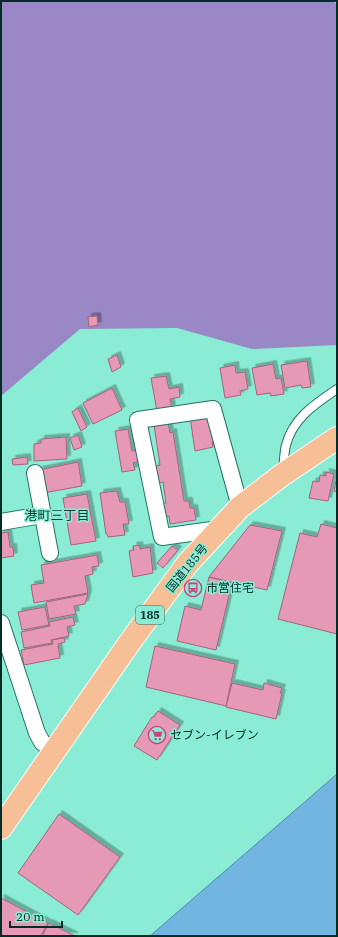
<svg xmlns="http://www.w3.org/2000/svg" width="338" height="937" viewBox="0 0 338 937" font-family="'IBM Plex Serif','Noto Sans JP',serif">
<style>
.forest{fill:#9987c6}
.water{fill:#71b5e0;stroke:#4f8ca8}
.building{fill:#e699b4;stroke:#a8617b;filter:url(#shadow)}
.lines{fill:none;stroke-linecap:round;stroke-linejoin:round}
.service-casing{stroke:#257263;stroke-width:10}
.minor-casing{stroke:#257263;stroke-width:18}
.trunk-casing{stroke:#fff;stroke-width:24}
.service{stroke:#fff;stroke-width:8}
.minor{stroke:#fff;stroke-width:16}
.trunk{stroke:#f6bf96;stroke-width:22}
.labels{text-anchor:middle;stroke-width:3;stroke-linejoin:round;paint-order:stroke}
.shield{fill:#8becd5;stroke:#2a665a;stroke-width:1}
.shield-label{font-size:11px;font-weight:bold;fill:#012d25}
.street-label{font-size:12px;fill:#012d25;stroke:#8becd5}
.poi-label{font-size:12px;fill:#012d25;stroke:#8becd5;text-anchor:start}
.neighbourhood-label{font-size:13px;fill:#053f35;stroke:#8becd5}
</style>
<defs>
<filter id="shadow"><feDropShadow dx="3.5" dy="-3.5" stdDeviation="0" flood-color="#0004"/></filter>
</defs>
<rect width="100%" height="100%" fill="#8becd5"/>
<!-- forest -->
<path class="forest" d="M1,1H332L337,4V345L252,349L177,328L80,329L1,396Z"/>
<!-- water -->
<path class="water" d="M337,774V936H150Z"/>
<!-- building -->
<g class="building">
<path d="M97,316L98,325L89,327L88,317Z"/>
<path d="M117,355L121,367L112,372L108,359Z"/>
<path d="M307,361L311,387L302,388L301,385L285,388L281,365Z"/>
<path d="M273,364L276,379L281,378L284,394L271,396L270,393L257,395L252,368Z"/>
<path d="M235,365L236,373L245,372L248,389L240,391L241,395L225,398L220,368Z"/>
<path d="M166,376L169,389L179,387L180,397L170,399L172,408L157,411L151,378Z"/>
<path d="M112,388L122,410L93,424L83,403Z"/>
<path d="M78,408L87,427L81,431L72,412Z"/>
<path d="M190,417H215L219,442H212L213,447L195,451Z"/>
<path d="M168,422L170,433L173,432L184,501H189L190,508H194L196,520L170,524L169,516L165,517L163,503H166L163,482L159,483L155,466L160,465L154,425Z"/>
<path d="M128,429L132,451L140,450L139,461L133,463L135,470L122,472L115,431Z"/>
<path d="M78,435L82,447L74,450L70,438Z"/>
<path d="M66,437L67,459L34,461V444L41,443V439Z"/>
<path d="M27,457L28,464L13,465L12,459Z"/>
<path d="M78,462L82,486L43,493L39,470Z"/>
<path d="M326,472L334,474L328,501L309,498L313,481L319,482L320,475L326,476Z"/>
<path d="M337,476V492L334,491Z"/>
<path d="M117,491L120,502H125L129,524H123L125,535L108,537L107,534H106L100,493Z"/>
<path d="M87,494L96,541L71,545L63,498Z"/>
<path d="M321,524L337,528V634L278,619L300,533L317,537Z"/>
<path d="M250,525L282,531L267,590L209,577Z"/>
<path d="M8,532L10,547H13L14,556L1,558V533Z"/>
<path d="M139,545L140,549L150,547L153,573L133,577L129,551L134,550L133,546Z"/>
<path d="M172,546L178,550L163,568L157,563Z"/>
<path d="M97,555L99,566L92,567L93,574L85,576L88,593L34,603L31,585L44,583L41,565Z"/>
<path d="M209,577L232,583L216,650L177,641L185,606L201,610Z"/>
<path d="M88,594L85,604L74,606L76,614L49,619L46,602Z"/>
<path d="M45,607L49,625L22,630L18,612Z"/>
<path d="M73,617L75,625L67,627L69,636L51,640L52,643L24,648L21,632L50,626L49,622Z"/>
<path d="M64,638L65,642L58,644L60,658L24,665L21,650L53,644L52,640Z"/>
<path d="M155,646L235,664L226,706L146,687Z"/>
<path d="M232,683L263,690L264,683L282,688L280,693H282L276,719L226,707Z"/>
<path d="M158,711L180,725L157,760L134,746L152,717H154Z"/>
<path d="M59,814L120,857L78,915L18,873Z"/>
<path d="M1,898L48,923L41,936H1Z"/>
<path d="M49,923L75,936H42Z"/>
</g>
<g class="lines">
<defs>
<path id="service" d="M283,470C284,462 284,453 286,445C293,418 315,404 337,389"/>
<g id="minor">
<path d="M35,473L50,553"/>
<path d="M1,522L42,515"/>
<path d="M219,529L162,537L138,420L213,409L240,507"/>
<path d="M1,623L37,733L42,742L53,751"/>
</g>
<path id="trunk" d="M1,828L130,642L188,563L240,507L282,475L337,438"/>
</defs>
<!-- service casing -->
<use href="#service" class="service-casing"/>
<!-- minor casing -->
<use href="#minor" class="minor-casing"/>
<!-- trunk casing -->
<use href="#trunk" class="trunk-casing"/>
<!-- service -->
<use href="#service" class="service"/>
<!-- minor -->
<use href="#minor" class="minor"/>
<!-- trunk -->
<use href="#trunk" class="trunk"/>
</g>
<!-- icons -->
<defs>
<symbol id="bus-ring" viewBox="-11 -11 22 22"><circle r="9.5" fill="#8becd5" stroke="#cb427e" stroke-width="1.5"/><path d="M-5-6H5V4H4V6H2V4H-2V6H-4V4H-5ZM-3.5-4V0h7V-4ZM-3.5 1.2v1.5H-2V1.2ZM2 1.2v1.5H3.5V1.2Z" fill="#cb427e"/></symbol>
<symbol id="supermarket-ring" viewBox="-11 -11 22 22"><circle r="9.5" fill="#8becd5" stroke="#cb427e" stroke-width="1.5"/><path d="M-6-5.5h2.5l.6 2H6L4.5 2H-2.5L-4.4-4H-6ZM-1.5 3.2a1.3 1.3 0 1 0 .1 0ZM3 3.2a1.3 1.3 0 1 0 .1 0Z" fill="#cb427e"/></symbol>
</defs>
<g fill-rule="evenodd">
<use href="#bus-ring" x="183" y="578" width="20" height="20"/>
<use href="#supermarket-ring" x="147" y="725" width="20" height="20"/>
</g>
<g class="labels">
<!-- shield labels -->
<rect class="shield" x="136" y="606" width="28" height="18" rx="3"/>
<g class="shield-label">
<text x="150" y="619">185</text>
</g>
<!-- street labels -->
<g class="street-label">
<text transform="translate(187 568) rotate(-51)" y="4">国道185号</text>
</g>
<!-- poi labels -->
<g class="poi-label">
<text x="206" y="592">市営住宅</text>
<text x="170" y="739">セブン-イレブン</text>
</g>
<!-- neighbourhood labels -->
<g class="neighbourhood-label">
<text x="57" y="520">港町三丁目</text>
</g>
</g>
<!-- border -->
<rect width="338" height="937" fill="none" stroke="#012d25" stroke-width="4"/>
<!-- scale -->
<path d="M10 921v6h52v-6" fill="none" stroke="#012d25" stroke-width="2"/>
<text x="16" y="921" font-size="12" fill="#012d25" stroke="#8becd5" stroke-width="3" paint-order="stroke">20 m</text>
</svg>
